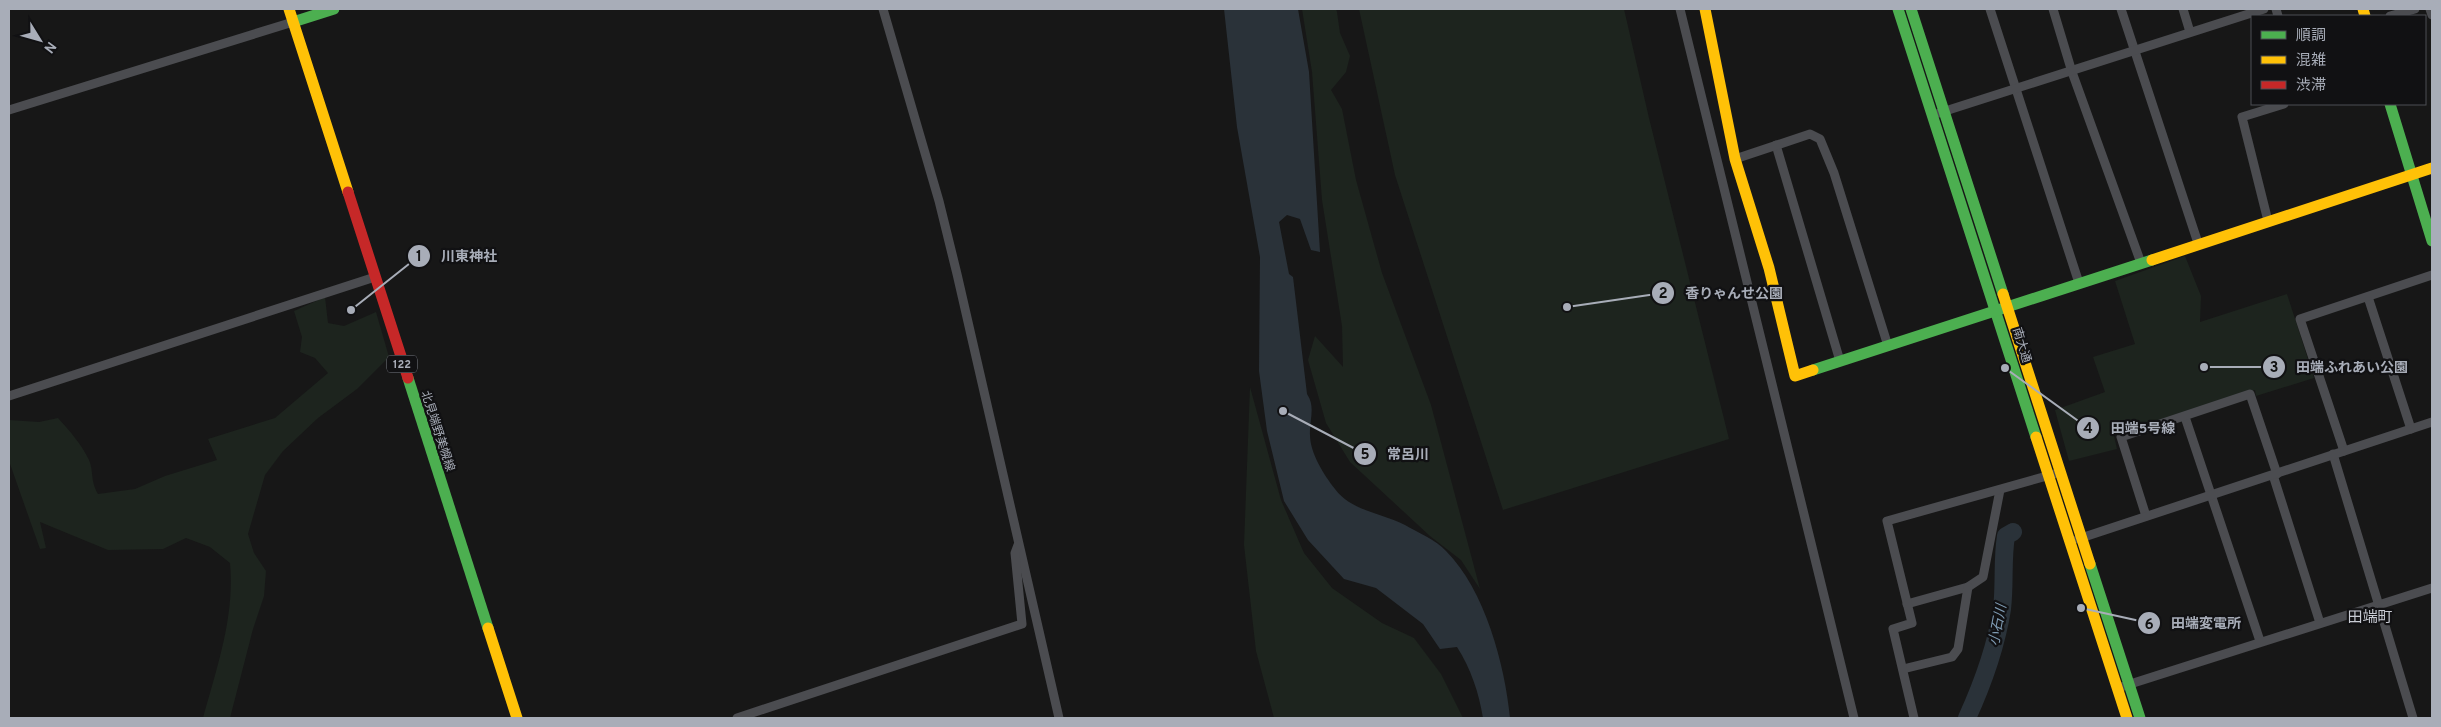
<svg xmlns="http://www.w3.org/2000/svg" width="2441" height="727" viewBox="0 0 2441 727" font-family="Overpass,'Noto Sans JP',sans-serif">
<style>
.green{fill:#1d241e}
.water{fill:#2a3239}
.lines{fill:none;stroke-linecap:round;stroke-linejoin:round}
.river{stroke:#2a3239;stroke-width:18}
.street{stroke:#4b4c50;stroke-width:9}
.fast{stroke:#4caf50;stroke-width:11}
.slow{stroke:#ffc107;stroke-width:11}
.jam{stroke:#c62828;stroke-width:11}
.labels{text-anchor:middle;stroke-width:4.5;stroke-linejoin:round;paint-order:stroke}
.shield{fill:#111113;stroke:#7b7e86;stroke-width:1}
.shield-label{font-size:11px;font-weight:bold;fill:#a8adb8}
.street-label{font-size:12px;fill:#a8adb8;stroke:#111113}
.water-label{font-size:14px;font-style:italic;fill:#7f9bb3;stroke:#111113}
.quarter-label{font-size:15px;fill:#c9ccd4;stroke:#111113}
.leader{fill:none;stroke:#a8adb8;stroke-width:2}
.callout-dot{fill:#a8adb8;stroke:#111113;stroke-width:2}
.mark-label{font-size:15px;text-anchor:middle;font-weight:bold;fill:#111}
.callout-label{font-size:14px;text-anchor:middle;font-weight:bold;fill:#a8adb8;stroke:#111113;stroke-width:4.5;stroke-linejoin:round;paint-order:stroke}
</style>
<rect width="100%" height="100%" fill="#171717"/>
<!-- green -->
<g class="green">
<path d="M1302,9H1336L1337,12L1340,33L1350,56L1346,72L1331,90L1342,109L1356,180L1382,273L1431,405L1480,589L1461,560L1430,536L1350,462L1326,423L1308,360L1315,336L1343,367L1342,326L1322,200L1312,72Z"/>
<path d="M1359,9H1624L1649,118L1729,439L1503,510L1395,175Z"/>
<path d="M2185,256L2201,296L2200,322L2287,294L2314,378L2256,396L2255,390L2114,436L2117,449L2069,461L2055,410L2105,392L2093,357L2135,344L2115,281Z"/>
<path d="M325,297L328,323L344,326L376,312L389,357L357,389L318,418L283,451L265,475L248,534L254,553L266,571L264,596L253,629L230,718H203C217,667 235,616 230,563L210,547L186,538L163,549L108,550L40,522L46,548L40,549L9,461V420L39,422L58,418C69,430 82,445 89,460C94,472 90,480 98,494L135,489L165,476L217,460L208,439L275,418L328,373L315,358L300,352L302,337L294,311Z"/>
<path d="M1250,387L1281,500L1304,553L1332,588L1382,623L1414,638L1441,674L1463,718H1274L1256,651L1244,545Z"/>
</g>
<!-- water -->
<path class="water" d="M1224,9H1298L1309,72L1320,252L1311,250L1300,219L1287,215L1279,222L1289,274L1293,277L1307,394C1316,407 1309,421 1310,435C1310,453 1324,475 1335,489C1351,511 1382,513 1405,525C1417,532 1436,540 1446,551C1485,590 1505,665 1510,718H1483C1479,693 1471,669 1457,647L1440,649L1423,624L1376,588L1344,579L1308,540L1284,501L1267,431L1259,371L1260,257L1237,127Z"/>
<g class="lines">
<!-- river -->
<path class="river" d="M1967,718C1983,683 1996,647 2002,609C2005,584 2002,560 2006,536L2013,532"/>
<!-- street -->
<g class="street">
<path d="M883,9L939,201L957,274L1059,718"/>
<path d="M1680,9L1854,718"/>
<path d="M1990,9L2079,283"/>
<path d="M2053,9L2072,72L2141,263"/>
<path d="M2121,9L2198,243"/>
<path d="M2183,9L2190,32"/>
<path d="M2276,9L2278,16"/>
<path d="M2430,9L2432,15"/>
<path d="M2390,16L2415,9"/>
<path d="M9,110L293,22"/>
<path d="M1939,113L2264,9"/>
<path d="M1776,145L1840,361"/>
<path d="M1735,159L1810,134L1820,139L1834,173L1888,346"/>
<path d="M2268,221L2242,117L2284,104"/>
<path d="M2368,297L2411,429"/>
<path d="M9,396L375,277"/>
<path d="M2185,417L2260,641"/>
<path d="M2344,451L2300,319L2432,275"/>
<path d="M2333,454L2413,718"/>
<path d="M2273,475L2320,623"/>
<path d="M2146,516L2121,437L2250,394L2277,474"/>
<path d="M2078,539L2432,422"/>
<path d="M1907,604L1968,587L1983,577L2000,490"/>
<path d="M1903,669L1952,657L1958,649L1968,587"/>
<path d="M2124,686L2432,588"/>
<path d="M737,718L1022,624L1015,553L1018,545"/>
<path d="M1914,718L1893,629L1912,623L1887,521L2054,474"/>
</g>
<!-- fast -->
<g class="fast">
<path d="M1898,9L2036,437"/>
<path d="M1911,9L2003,294"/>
<path d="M293,22L334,9"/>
<path d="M2390,104L2432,241"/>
<path d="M1813,370L2152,260"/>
<path d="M408,378L488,628"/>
<path d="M2090,564L2140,718"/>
</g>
<!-- slow -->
<g class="slow">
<path d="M289,9L348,192"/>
<path d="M1705,9L1735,159L1769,268L1795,376L1813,370"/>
<path d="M2363,9L2365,16"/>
<path d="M2152,260L2432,168"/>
<path d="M2003,294L2090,564"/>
<path d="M2036,437L2127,718"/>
<path d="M488,628L517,718"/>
</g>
<!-- jam -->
<path class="jam" d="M348,192L408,378"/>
</g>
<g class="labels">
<!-- shield labels -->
<rect class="shield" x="387" y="355.5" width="30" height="17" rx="4"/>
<g class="shield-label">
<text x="402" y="368">122</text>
</g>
<!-- street labels -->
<g class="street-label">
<text transform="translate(2022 345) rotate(73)" y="4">南大通</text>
<text transform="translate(438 431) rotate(72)" y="4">北見端野美幌線</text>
</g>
<!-- water labels -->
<g class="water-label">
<text transform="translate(1997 625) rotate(-79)" y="5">小石川</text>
</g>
<!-- quarter labels -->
<g class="quarter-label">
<text x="2370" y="622">田端町</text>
</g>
</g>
<!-- callouts -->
<path class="leader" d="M351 310L419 256M1567 307L1663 293M2204 367L2274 367M2005 368L2088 428M1283 411L1365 454M2081 608L2149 623"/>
<g class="callout-dot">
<circle cx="351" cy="310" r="5"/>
<circle cx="1567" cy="307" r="5"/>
<circle cx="2204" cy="367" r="5"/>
<circle cx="2005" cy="368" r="5"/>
<circle cx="1283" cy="411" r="5"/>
<circle cx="2081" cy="608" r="5"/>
<circle cx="419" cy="256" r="12"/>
<circle cx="1663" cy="293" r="12"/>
<circle cx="2274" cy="367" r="12"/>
<circle cx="2088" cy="428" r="12"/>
<circle cx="1365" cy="454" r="12"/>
<circle cx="2149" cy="623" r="12"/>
</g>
<g class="mark-label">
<text x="419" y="261">1</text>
<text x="1663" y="298">2</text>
<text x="2274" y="372">3</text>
<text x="2088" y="433">4</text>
<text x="1365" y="459">5</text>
<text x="2149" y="629">6</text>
</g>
<g class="callout-label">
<text x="469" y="261">川東神社</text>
<text x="1734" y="298">香りゃんせ公園</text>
<text x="2352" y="372">田端ふれあい公園</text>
<text x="2143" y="433">田端5号線</text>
<text x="1408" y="459">常呂川</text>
<text x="2206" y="628">田端変電所</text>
</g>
<!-- border -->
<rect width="2441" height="727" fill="none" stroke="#a8adb8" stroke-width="20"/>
<!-- legend -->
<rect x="2251" y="15" width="175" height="90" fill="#111113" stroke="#4d4f55"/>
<rect x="2261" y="31" width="25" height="8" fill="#4caf50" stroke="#4d4f55"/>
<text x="2296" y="40" font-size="15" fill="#a8adb8">順調</text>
<rect x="2261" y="56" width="25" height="8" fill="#ffc107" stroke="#4d4f55"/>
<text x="2296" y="65" font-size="15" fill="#a8adb8">混雑</text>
<rect x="2261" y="81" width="25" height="8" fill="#c62828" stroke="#4d4f55"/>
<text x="2296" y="90" font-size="15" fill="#a8adb8">渋滞</text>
<!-- north arrow -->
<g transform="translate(40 40) rotate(127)" stroke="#111113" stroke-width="4" paint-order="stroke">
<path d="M0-4L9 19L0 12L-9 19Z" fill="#a8adb8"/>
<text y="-8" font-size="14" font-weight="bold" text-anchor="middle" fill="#a8adb8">N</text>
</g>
</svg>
